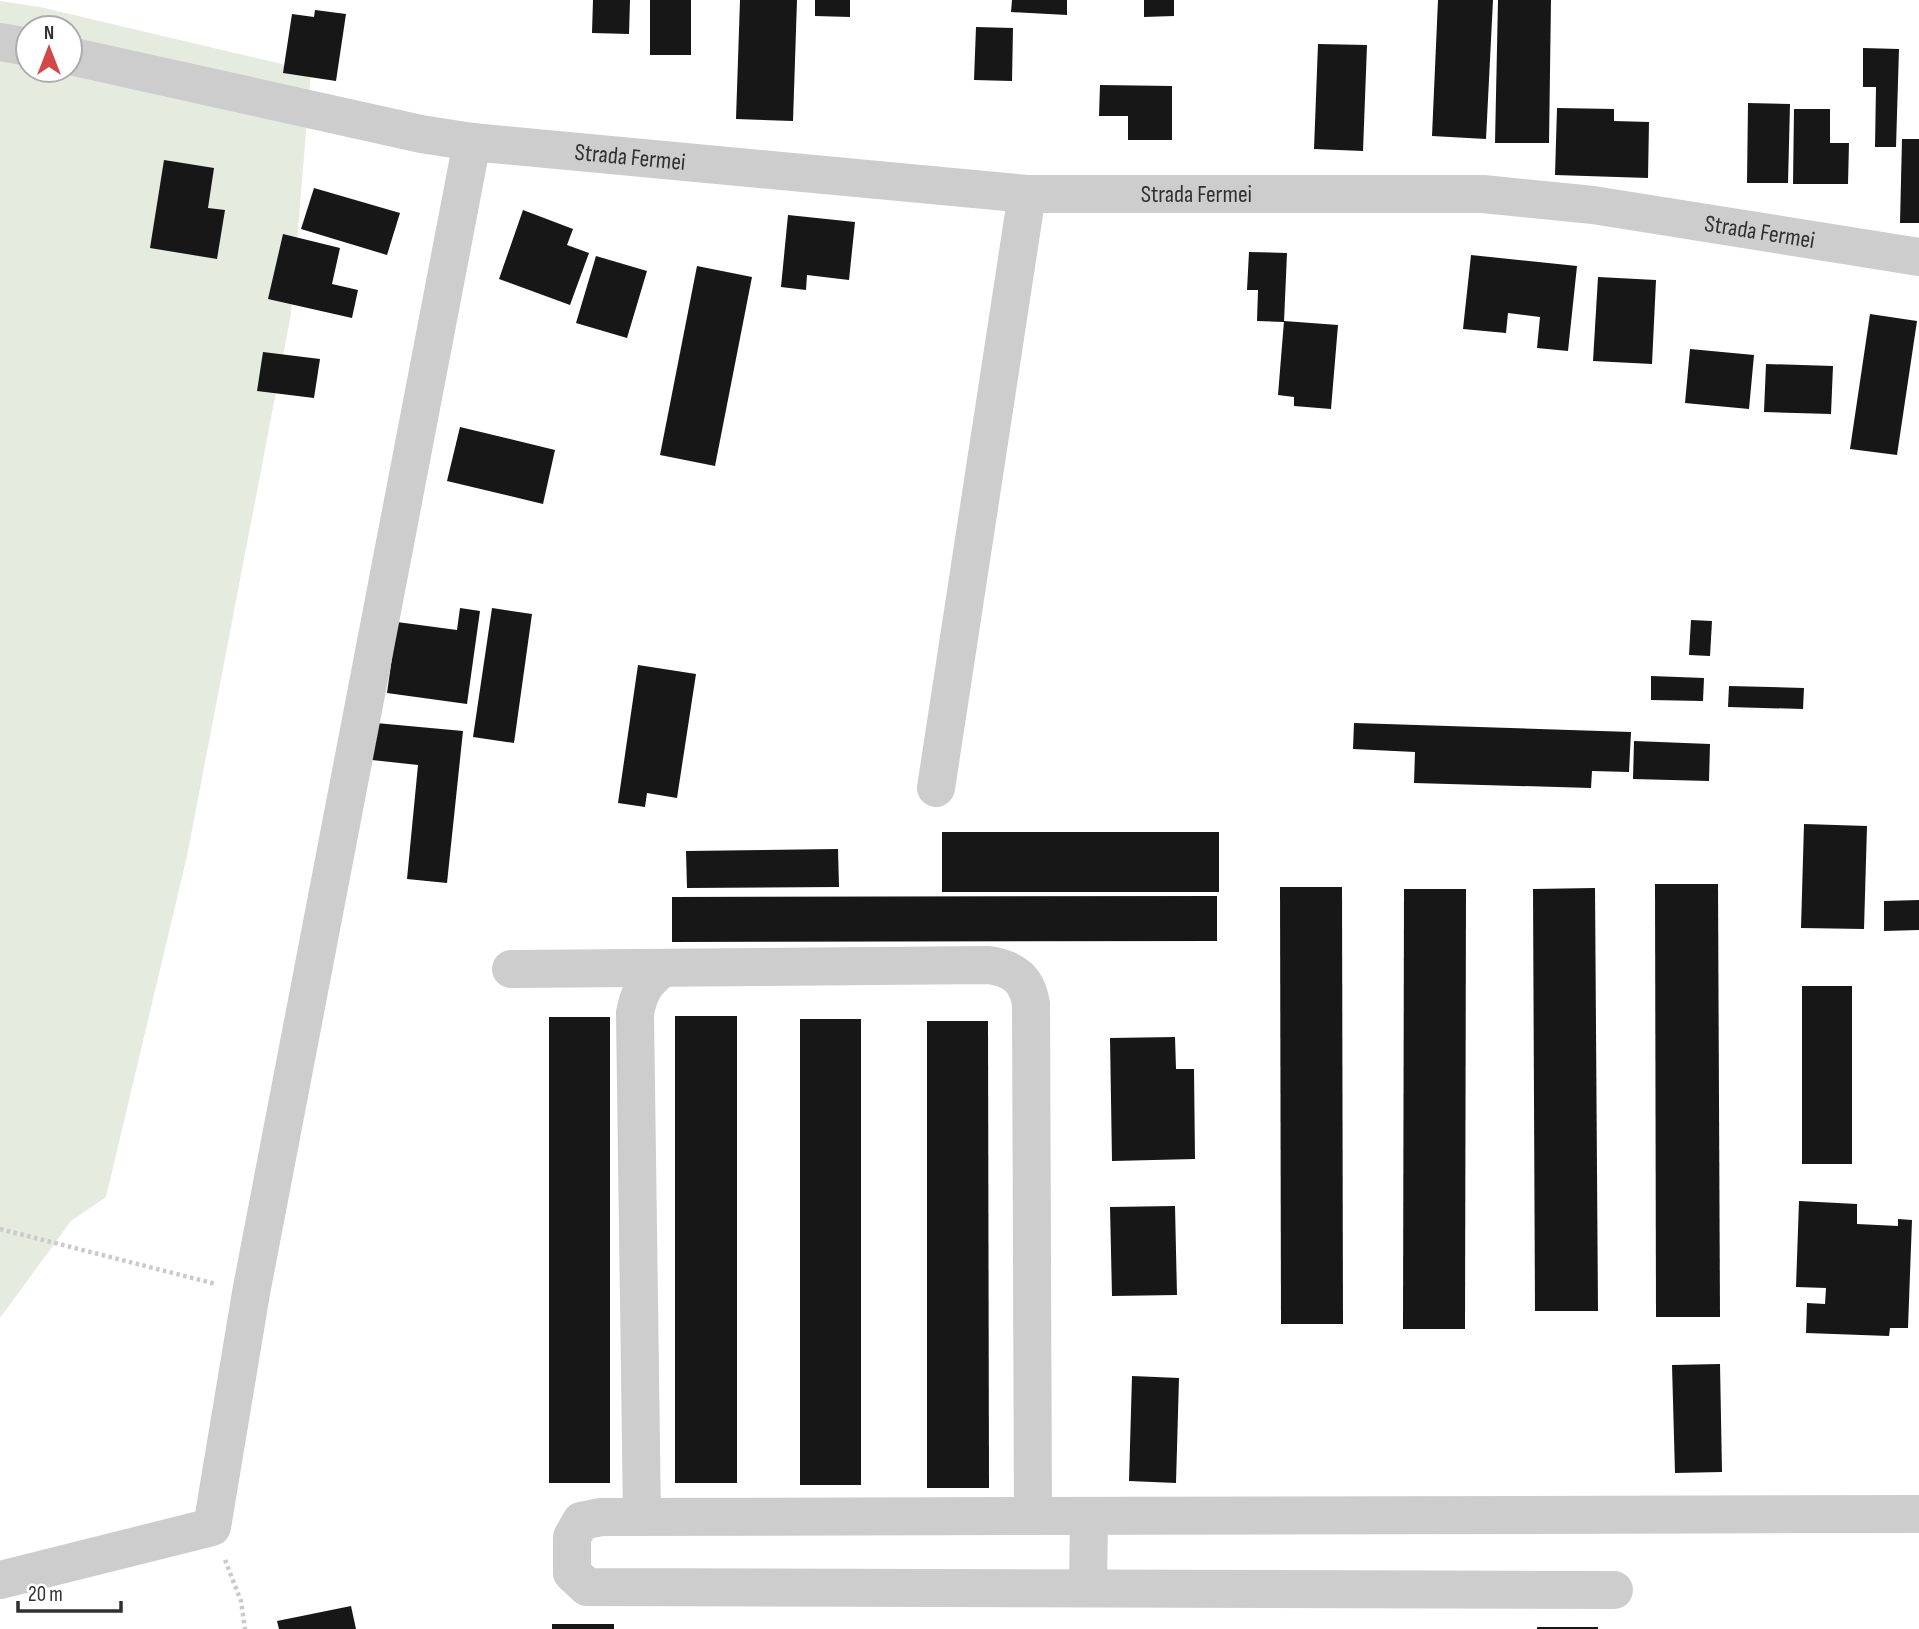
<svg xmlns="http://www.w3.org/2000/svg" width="1919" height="1629" viewBox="0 0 1919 1629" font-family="'Sofia Sans Condensed',sans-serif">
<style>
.green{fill:#e5ebdf;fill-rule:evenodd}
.building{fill:#171717}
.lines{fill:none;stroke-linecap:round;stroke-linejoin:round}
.path{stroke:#cacaca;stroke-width:4.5;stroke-dasharray:3.5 3.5;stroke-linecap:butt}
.minor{stroke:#cdcdcd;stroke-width:38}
.labels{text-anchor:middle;stroke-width:7;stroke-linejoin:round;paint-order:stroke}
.street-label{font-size:24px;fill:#303030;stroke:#fff}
</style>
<rect width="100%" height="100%" fill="#fff"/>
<!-- green -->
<path class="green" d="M0,1L40,7L311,71L291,314L187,856L106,1197L71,1221L0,1318ZM28,28H70V70H28Z"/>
<!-- building -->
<g class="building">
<path d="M593,0H630L629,34L592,33Z"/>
<rect x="650" y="0" width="41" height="55"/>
<path d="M740,0H797L793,121L736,119Z"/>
<path d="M815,0H850V17L815,16Z"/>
<path d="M1012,0H1067V15L1011,12Z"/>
<path d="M1144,0H1174V16L1144,17Z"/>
<path d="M1438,0H1493L1486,139L1432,136Z"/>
<path d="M1498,0H1551L1549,143H1495Z"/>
<path d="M315,10L346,14L336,81L283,73L292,14L314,17Z"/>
<path d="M976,27L1013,28L1012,81L974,80Z"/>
<path d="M1318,44L1367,45L1363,151L1314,149Z"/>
<path d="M1863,48L1899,49L1896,147H1875L1876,87H1863Z"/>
<path d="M1100,85L1172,86V140H1128V116H1099Z"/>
<path d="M1748,103L1790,104L1788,183H1747Z"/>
<path d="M1557,108L1614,109V121L1649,122L1648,178L1555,175Z"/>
<path d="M1794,109H1830V143H1849L1848,184H1793Z"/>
<path d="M1902,139H1919V223H1900Z"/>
<path d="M164,160L214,168L208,208L225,210L217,259L150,248Z"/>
<path d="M314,188L400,213L387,255L301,229Z"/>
<path d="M523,210L573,229L567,245L589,253L570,305L499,279Z"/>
<path d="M788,215L855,222L849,280L807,275L806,290L781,287Z"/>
<path d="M283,234L340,248L332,284L358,290L352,318L268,299Z"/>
<path d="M1249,252L1287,253L1284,322L1257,321L1258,290H1247Z"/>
<path d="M1471,255L1577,266L1568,351L1537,348L1540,317L1508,313L1506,333L1463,329Z"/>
<path d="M596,256L647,271L627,338L576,323Z"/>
<path d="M697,266L752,277L715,466L660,455Z"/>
<path d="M1598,277L1656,280L1652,364L1593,361Z"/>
<path d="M1870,314L1917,321L1897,455L1850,449Z"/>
<path d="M1284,321L1338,325L1331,409L1294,406V397L1278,395Z"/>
<path d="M1690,349L1754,355L1749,409L1685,403Z"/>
<path d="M263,352L320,359L314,398L257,391Z"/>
<path d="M1766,364L1833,366L1831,414L1764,412Z"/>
<path d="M460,427L555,450L543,504L447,481Z"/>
<path d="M460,608L480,611L467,704L387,693L397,622L457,630Z"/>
<path d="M492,608L532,614L514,743L473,737Z"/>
<path d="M1691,620L1712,621L1710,656L1689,655Z"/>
<path d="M638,665L696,674L677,798L647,793L645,807L618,803Z"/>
<path d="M1651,676L1704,678L1703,701L1651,700Z"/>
<path d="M1729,686L1804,688L1803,709L1728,707Z"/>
<path d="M376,723L463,731L447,883L407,879L418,765L372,760Z"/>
<path d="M1354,723L1631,732L1629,772L1592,771L1591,788L1414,783L1415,752L1353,749Z"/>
<path d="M1634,741L1710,744L1709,781L1633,779Z"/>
<path d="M1804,824L1867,826L1864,929L1801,928Z"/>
<rect x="942" y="832" width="277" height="60"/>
<path d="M838,849L839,887L687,888L686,851Z"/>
<path d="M1655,884H1718L1720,1317H1656Z"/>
<path d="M1280,887H1342L1343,1324H1281Z"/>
<path d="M1595,888L1598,1311H1535L1533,889Z"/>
<path d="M1404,889H1466L1465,1329H1403Z"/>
<path d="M1217,896V941L672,942V897Z"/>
<path d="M1919,900V930L1884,931V901Z"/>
<rect x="1802" y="986" width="50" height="178"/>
<rect x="675" y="1016" width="62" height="467"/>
<rect x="549" y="1017" width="61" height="466"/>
<rect x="800" y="1019" width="61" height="466"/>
<path d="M927,1021H988L989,1488H927Z"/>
<path d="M1175,1037L1176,1069H1194L1195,1159L1112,1161L1110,1038Z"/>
<path d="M1799,1201L1857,1204V1224L1898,1226V1219L1912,1220L1908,1328H1890L1889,1336L1806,1333L1807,1303L1825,1304L1826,1288L1796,1287Z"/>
<path d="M1175,1206L1177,1295L1112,1296L1110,1207Z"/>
<path d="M1720,1364L1722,1472L1675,1473L1672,1365Z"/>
<path d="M1132,1376L1179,1378L1176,1483L1129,1481Z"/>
<path d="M351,1606L356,1629H279L277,1621Z"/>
<rect x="552" y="1624" width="62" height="5"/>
<rect x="1537" y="1627" width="61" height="2"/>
</g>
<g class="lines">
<!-- path -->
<g class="path">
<path d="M0,1229L216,1284"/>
<path d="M225,1560L241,1601L245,1629"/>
</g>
<!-- minor -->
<g class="minor">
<path d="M0,42L28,47"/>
<path id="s1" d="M70,56L421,134L472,142L1027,194H1483L1593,205L1919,257"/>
<path d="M936,788L1027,194"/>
<path d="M511,969L989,965C1014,969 1027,979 1031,1004L1033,1516"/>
<path d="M642,1517L635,1013C639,992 645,982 662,969"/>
<path d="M0,1580L212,1527L251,1293L472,142"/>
<path d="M1088,1588L1089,1516"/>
<path d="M1614,1590L587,1587L572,1573V1537L581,1521L601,1517L1919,1514"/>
</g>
</g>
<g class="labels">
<!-- street labels -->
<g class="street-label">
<text dy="8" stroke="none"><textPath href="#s1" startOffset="570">Strada Fermei</textPath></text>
<text dy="8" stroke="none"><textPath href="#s1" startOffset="1138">Strada Fermei</textPath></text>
<text dy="8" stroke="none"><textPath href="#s1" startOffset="1704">Strada Fermei</textPath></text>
</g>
</g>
<!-- north arrow -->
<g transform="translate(49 49)"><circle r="33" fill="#ffffff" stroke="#acacac" stroke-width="2"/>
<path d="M0-5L12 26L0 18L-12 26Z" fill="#d24847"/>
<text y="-10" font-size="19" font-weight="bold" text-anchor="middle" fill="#303030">N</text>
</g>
<!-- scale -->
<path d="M18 1601v10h103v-10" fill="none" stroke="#303030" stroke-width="3.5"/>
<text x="28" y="1601" font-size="21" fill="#303030" stroke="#ffffff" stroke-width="5" paint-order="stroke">20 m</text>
</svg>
